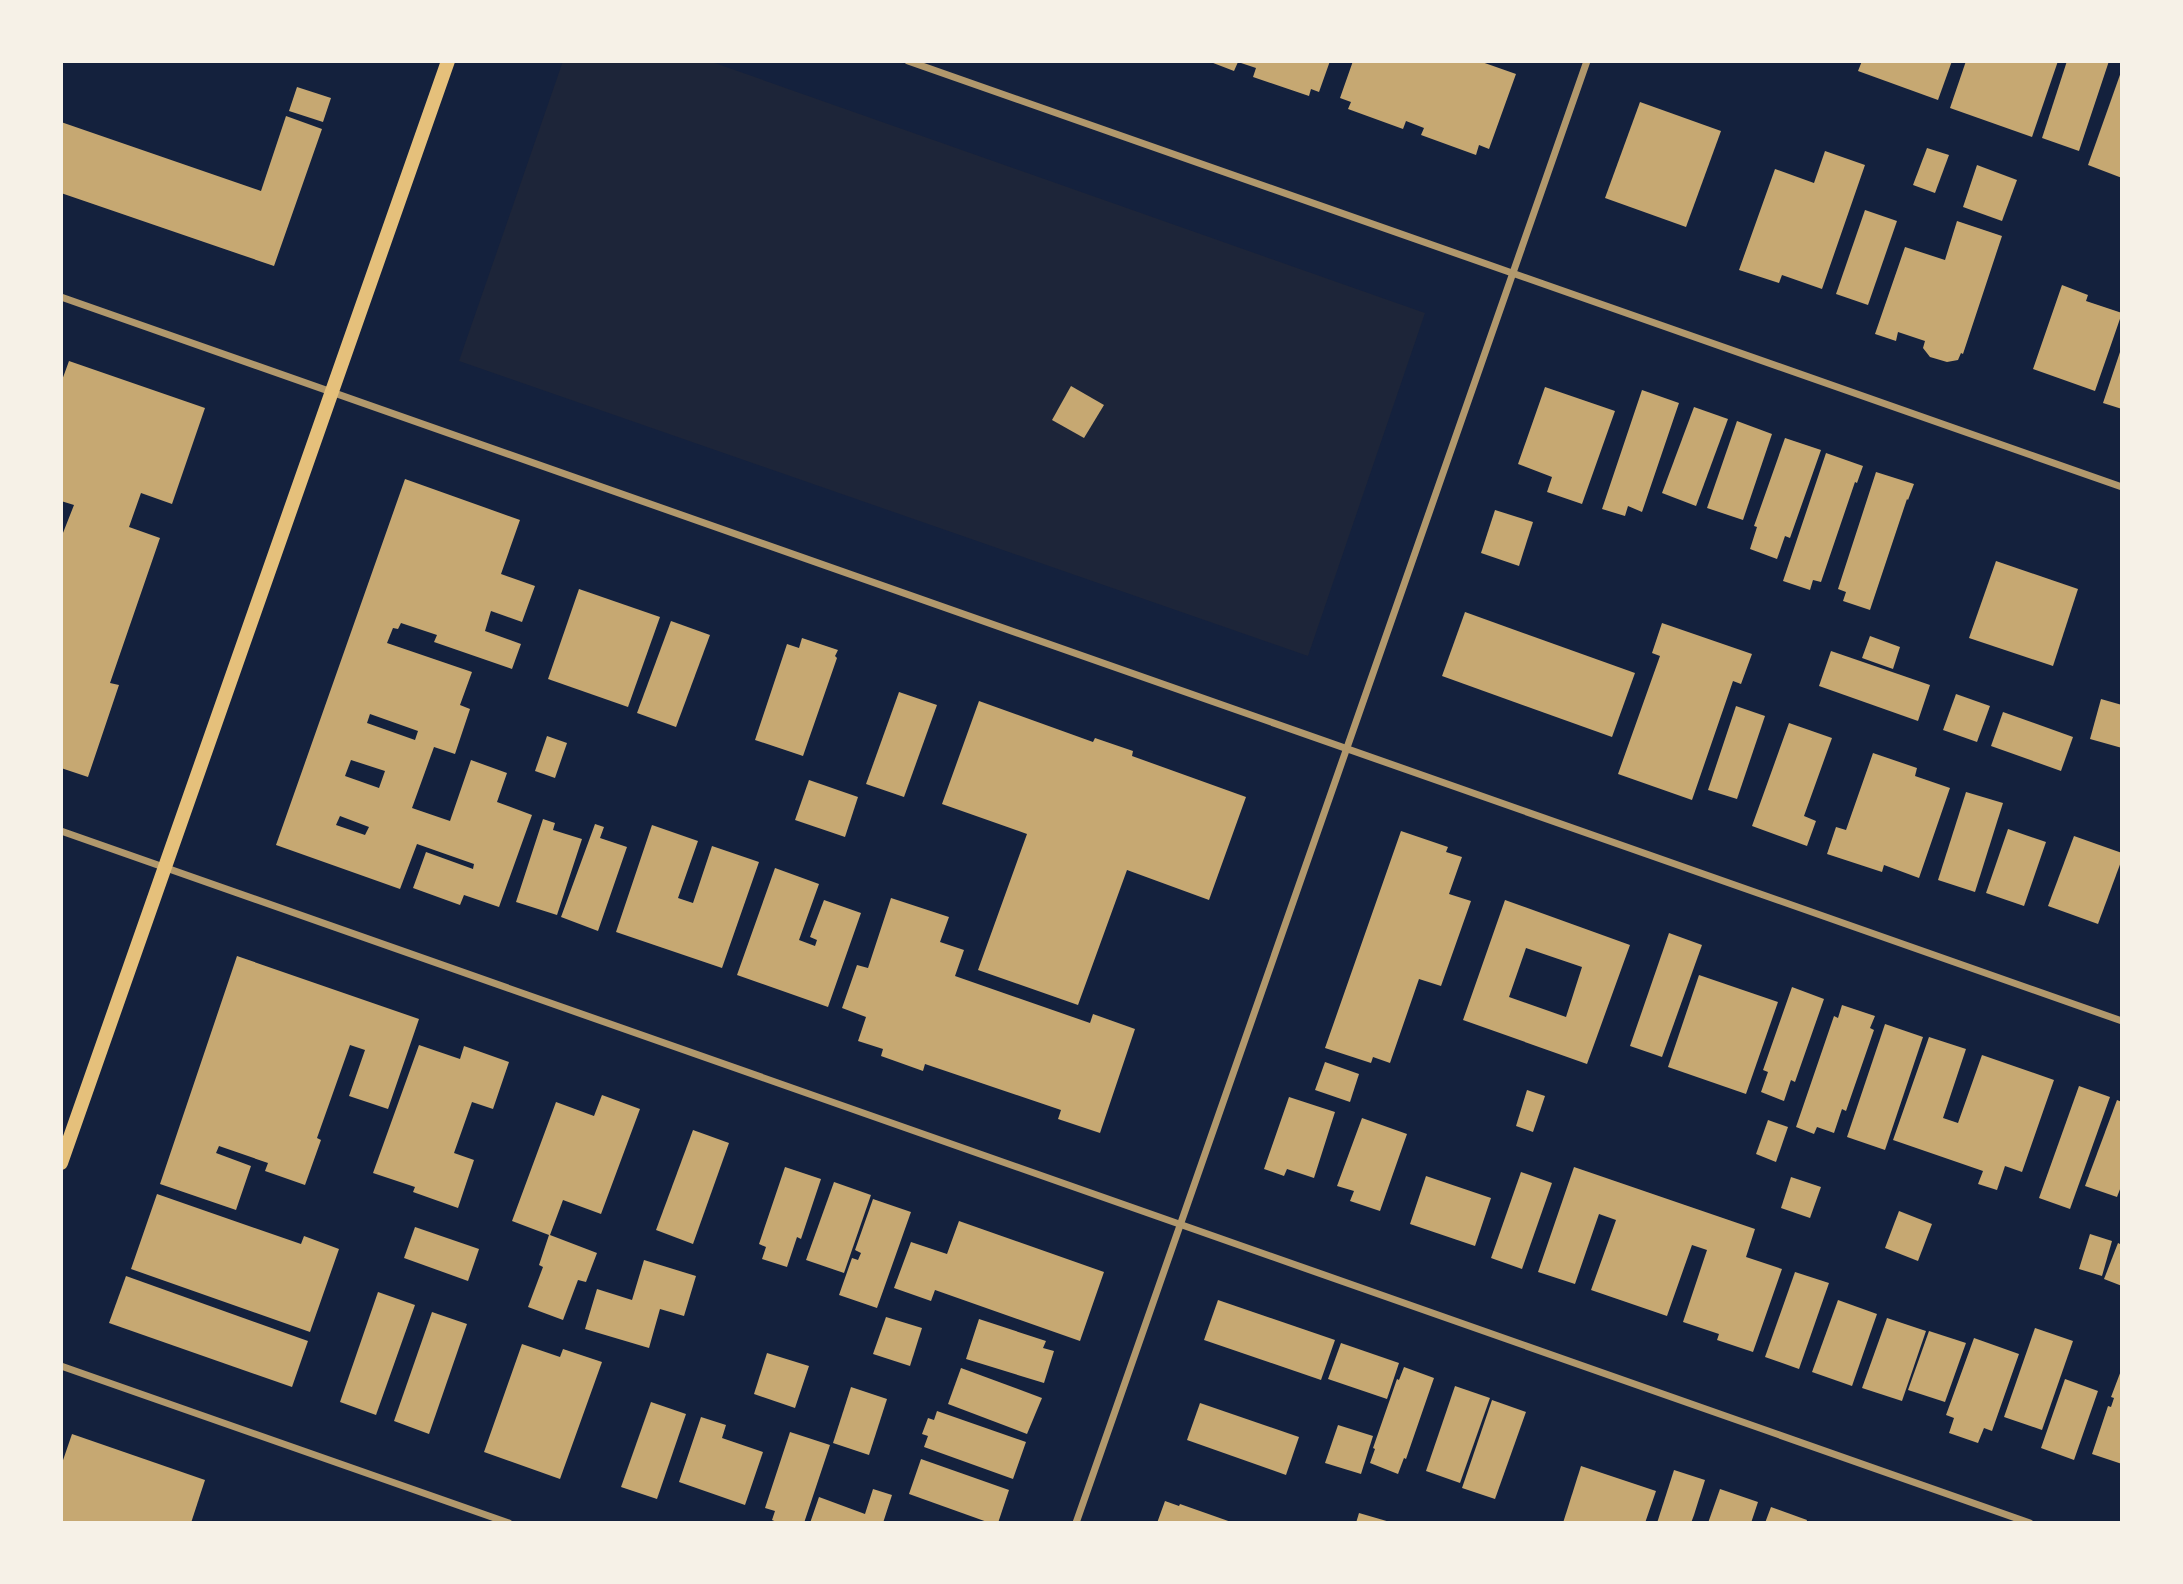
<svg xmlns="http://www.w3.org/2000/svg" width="2183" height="1584" viewBox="0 0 2183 1584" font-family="Barlow,sans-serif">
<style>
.green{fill:#1d2539}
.building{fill:#c6a872;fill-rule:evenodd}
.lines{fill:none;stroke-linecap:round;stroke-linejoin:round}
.minor{stroke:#b1986c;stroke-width:7}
.secondary{stroke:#e5c07b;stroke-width:14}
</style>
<rect width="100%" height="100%" fill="#14213d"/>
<!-- green -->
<path class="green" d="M563,61H709L1425,313L1308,656L459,361Z"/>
<!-- building -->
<g class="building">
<path d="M1208,61H1330L1319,92L1311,89L1309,96L1253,77L1256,68L1238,62L1234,71Z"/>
<path d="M1353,61H1479L1516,74L1489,149L1479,145L1476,155L1421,135L1424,128L1406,121L1403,129L1348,109L1351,102L1340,98Z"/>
<path d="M1862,61H1952L1938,100L1858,71Z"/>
<path d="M1966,61H2058L2032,137L1950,108Z"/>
<path d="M2067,61H2109L2079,151L2042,138Z"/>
<path d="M2121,72H2122V178L2088,165Z"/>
<path d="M297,87L331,98L323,122L289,111Z"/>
<path d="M1640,102L1721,131L1686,227L1605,198Z"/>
<path d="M286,116L322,129L274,266L61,193V122L261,191Z"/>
<path d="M1927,148L1949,155L1935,193L1913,185Z"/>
<path d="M1825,151L1865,165L1822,289L1782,275L1779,283L1739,270L1775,169L1814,183Z"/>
<path d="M1977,165L2017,180L2002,221L1963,207Z"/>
<path d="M1865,210L1897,221L1868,305L1836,294Z"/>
<path d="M1957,221L2002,236L1963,354L1961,353L1958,360L1947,362L1930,357L1923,348L1925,341L1898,332L1896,341L1875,334L1905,247L1945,260Z"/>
<path d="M2062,285L2088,295L2086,301L2122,313L2095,391L2033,369Z"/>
<path d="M2121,349L2122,350V409L2103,403Z"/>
<path d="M69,361L205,408L172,504L141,493L129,527L160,538L110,683L119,685L88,777L61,768V538L74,505L61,501V383Z"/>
<path d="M1071,386L1104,405L1084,438L1052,420Z"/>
<path d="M1545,387L1615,411L1582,504L1547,492L1552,477L1518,464Z"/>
<path d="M1642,390L1679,403L1642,512L1628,506L1625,516L1602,509Z"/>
<path d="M1694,407L1728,419L1696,506L1662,493Z"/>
<path d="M1737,421L1772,434L1743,520L1707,508Z"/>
<path d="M1785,438L1821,450L1790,538L1785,536L1777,559L1750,549L1757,527L1754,526Z"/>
<path d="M1826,453L1863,466L1857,483L1855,482L1821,582L1813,580L1810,590L1783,581Z"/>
<path d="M1876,472L1914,484L1908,500L1907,499L1870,610L1843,601L1846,592L1838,589Z"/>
<path d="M405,479L520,520L501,574L535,586L522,622L491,611L485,631L521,644L512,669L434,642L437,635L401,623L398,629L393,628L387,643L472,672L460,705L470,709L455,754L434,747L412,808L450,821L471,760L507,773L497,802L532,815L499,907L464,895L460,905L413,888L426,852L473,869L474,864L417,844L400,889L276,845ZM370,714L418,731L415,740L367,723ZM351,760L385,771L379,788L345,776ZM340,816L369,827L365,835L336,825Z"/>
<path d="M1495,510L1533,522L1519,566L1481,553Z"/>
<path d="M1996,561L2078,589L2053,666L1969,638Z"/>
<path d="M579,589L660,617L628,707L548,679Z"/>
<path d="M1465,612L1635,673L1612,737L1442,676Z"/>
<path d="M671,621L710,635L676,727L637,713Z"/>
<path d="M1662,623L1752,654L1741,684L1733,681L1692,800L1618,774L1660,656L1652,653Z"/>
<path d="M1870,636L1900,647L1893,669L1862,658Z"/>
<path d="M802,638L838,650L835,656L837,658L803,756L755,740L787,644L799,648Z"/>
<path d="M1831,651L1930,685L1918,721L1819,686Z"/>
<path d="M899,692L937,705L904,797L866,784Z"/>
<path d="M1956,694L1990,706L1977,742L1943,730Z"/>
<path d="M2101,699L2122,705V748L2090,739Z"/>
<path d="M979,701L1093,742L1095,738L1133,751L1132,756L1246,797L1209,900L1127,870L1078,1005L978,970L1027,834L942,804Z"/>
<path d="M1736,706L1765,716L1737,799L1708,790Z"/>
<path d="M2003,712L2073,737L2061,771L1991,746Z"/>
<path d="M1789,723L1832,738L1804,816L1816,821L1807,846L1752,826Z"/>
<path d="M547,736L567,743L555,778L535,771Z"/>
<path d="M1873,753L1917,768L1915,776L1950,788L1919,878L1884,865L1882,872L1827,854L1836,827L1846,830Z"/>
<path d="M809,780L858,797L845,837L795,820Z"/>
<path d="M1966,792L2003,803L1975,892L1938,880Z"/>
<path d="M543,819L555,823L553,830L582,839L557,915L516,902Z"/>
<path d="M595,824L604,827L600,838L627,847L598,931L561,917Z"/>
<path d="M652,825L698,841L678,898L693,903L712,846L759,862L722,968L616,932Z"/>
<path d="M2008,829L2046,842L2024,906L1986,893Z"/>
<path d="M1401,831L1448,847L1446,852L1462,857L1449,894L1471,901L1441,986L1419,979L1390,1063L1373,1057L1371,1063L1325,1048Z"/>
<path d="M2074,836L2122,853V859L2098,924L2048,906Z"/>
<path d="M775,868L819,884L799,940L815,946L817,940L810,937L824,900L861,913L828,1007L737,975Z"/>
<path d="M891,898L949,917L940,942L964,950L955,976L1090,1023L1093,1014L1135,1029L1100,1133L1058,1119L1061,1110L925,1064L923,1071L881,1056L883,1049L858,1041L866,1017L842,1008L857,965L868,968Z"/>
<path d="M1505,900L1630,945L1587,1064L1463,1020ZM1526,948L1582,967L1566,1017L1509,997Z"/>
<path d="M1669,933L1702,945L1662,1057L1630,1046Z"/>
<path d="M237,956L419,1019L388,1109L349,1096L365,1050L350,1045L317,1138L321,1140L305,1185L265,1171L268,1163L219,1146L216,1153L251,1166L236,1210L160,1184Z"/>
<path d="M1699,975L1778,1002L1746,1094L1668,1067Z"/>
<path d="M1792,987L1824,999L1795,1082L1791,1080L1784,1101L1761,1092L1768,1072L1763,1070Z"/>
<path d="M1842,1005L1875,1016L1870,1028L1874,1030L1846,1111L1842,1109L1834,1133L1817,1127L1814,1134L1796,1127L1834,1016L1838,1018Z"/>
<path d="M1885,1024L1923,1037L1885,1150L1847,1137Z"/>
<path d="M1929,1037L1966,1049L1943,1118L1958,1123L1982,1055L2054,1080L2022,1172L2005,1166L1997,1190L1978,1184L1983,1171L1893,1140Z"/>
<path d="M419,1045L460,1059L464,1046L509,1062L493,1109L472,1102L454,1153L474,1160L458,1208L413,1192L415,1187L373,1173Z"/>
<path d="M1325,1062L1359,1074L1350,1102L1315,1090Z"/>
<path d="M2079,1086L2110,1097L2070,1209L2039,1198Z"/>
<path d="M1527,1090L1545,1096L1533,1132L1516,1126Z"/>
<path d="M602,1095L640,1109L601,1214L563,1200L550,1235L597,1253L586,1282L578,1280L563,1320L528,1307L543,1267L539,1265L549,1235L512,1221L556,1102L594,1116Z"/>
<path d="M1289,1097L1335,1112L1314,1178L1287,1169L1284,1176L1264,1169Z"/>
<path d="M2117,1100L2122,1102V1184L2117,1197L2085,1186Z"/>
<path d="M1362,1118L1407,1134L1380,1211L1350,1201L1354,1191L1337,1186Z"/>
<path d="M1768,1120L1788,1127L1776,1162L1756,1154Z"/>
<path d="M693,1130L729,1143L693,1244L656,1230Z"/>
<path d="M785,1167L821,1179L801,1239L797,1237L787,1267L762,1259L766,1247L759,1244Z"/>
<path d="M1574,1167L1755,1229L1746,1257L1782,1269L1753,1352L1717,1340L1719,1334L1683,1322L1707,1250L1692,1245L1667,1316L1591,1290L1616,1220L1599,1214L1575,1284L1538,1272Z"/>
<path d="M1521,1172L1552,1183L1522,1269L1491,1258Z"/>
<path d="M1426,1176L1491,1198L1475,1246L1410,1224Z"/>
<path d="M1791,1177L1821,1187L1810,1218L1781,1208Z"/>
<path d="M834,1182L871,1195L844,1273L806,1260Z"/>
<path d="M157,1194L301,1244L304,1236L339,1249L310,1332L131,1269Z"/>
<path d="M873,1199L911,1212L877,1308L839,1295L852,1258L858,1260L861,1253L855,1250Z"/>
<path d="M1899,1211L1932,1224L1918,1261L1885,1248Z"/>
<path d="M959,1221L1104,1272L1080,1341L935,1290L931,1301L894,1288L911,1242L947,1254Z"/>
<path d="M415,1227L479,1249L468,1281L404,1258Z"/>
<path d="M2090,1234L2112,1241L2102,1276L2079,1269Z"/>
<path d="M2118,1243L2122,1245V1286L2104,1279Z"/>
<path d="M644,1260L696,1276L684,1316L660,1309L649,1348L585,1329L597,1289L632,1300Z"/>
<path d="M1795,1272L1829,1283L1799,1369L1765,1357Z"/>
<path d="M126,1276L308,1341L292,1387L109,1323Z"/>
<path d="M378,1292L415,1305L376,1415L340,1402Z"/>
<path d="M1218,1300L1335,1340L1321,1380L1204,1340Z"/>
<path d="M1838,1300L1877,1314L1852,1386L1812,1372Z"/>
<path d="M432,1312L467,1324L429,1434L394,1421Z"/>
<path d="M886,1317L922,1328L910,1366L873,1354Z"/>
<path d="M1887,1318L1926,1331L1902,1401L1862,1388Z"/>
<path d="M979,1319L1046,1341L1043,1348L1054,1351L1044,1383L966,1359Z"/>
<path d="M2035,1328L2073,1341L2042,1430L2004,1417Z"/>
<path d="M1929,1331L1966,1343L1945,1402L1908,1390Z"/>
<path d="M1974,1338L2019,1354L1992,1431L1984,1428L1978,1443L1949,1433L1954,1418L1946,1415Z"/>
<path d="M1341,1343L1399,1363L1387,1399L1328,1379Z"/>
<path d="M522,1344L560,1357L563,1349L602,1362L560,1479L484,1452Z"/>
<path d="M767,1353L809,1366L795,1408L754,1394Z"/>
<path d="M1404,1367L1434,1378L1406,1459L1404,1458L1398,1474L1370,1463L1375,1449L1373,1448L1397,1379L1399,1380Z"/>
<path d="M961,1368L1042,1398L1027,1434L948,1404Z"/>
<path d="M2122,1368V1464L2092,1454L2108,1406L2111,1407L2114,1398L2111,1397Z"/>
<path d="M2065,1379L2098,1391L2074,1460L2041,1448Z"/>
<path d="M1455,1386L1490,1398L1460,1483L1426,1471Z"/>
<path d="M851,1387L887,1399L869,1455L833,1443Z"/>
<path d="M1492,1400L1526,1412L1495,1499L1462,1488Z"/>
<path d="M651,1402L686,1414L657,1499L621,1487Z"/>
<path d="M1200,1403L1299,1437L1286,1475L1187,1440Z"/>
<path d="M937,1411L1026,1442L1013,1479L924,1447L928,1436L922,1434L928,1418L934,1420Z"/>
<path d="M701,1417L726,1425L722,1438L763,1452L745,1505L679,1482Z"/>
<path d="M1338,1425L1373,1436L1361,1474L1325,1463Z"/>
<path d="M790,1432L830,1445L804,1523H779L772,1520L775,1511L765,1508Z"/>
<path d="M72,1434L205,1480L191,1523H61V1466Z"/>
<path d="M921,1459L1009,1490L998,1523H990L909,1494Z"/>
<path d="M1581,1466L1656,1491L1645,1523H1563Z"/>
<path d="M1674,1470L1705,1480L1694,1515L1691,1523H1657Z"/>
<path d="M873,1489L892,1495L883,1523H810L819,1497L865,1514Z"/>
<path d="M1720,1489L1758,1502L1751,1523H1708Z"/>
<path d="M1165,1501L1179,1506L1180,1504L1234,1523H1157Z"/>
<path d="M1771,1507L1807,1520L1806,1523H1765Z"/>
<path d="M1359,1513L1390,1522V1523H1356Z"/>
</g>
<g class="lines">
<!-- minor -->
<g class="minor">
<path d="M908,61L2122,487"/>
<path d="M61,297L2122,1021"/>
<path d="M61,831L2030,1523"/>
<path d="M61,1366L509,1523"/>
<path d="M1076,1523L1587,61"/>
</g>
<!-- secondary -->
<path class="secondary" d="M61,1163L448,61"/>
</g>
<!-- border -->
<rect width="2183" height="1584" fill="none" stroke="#f6f1e7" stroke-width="126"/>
</svg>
